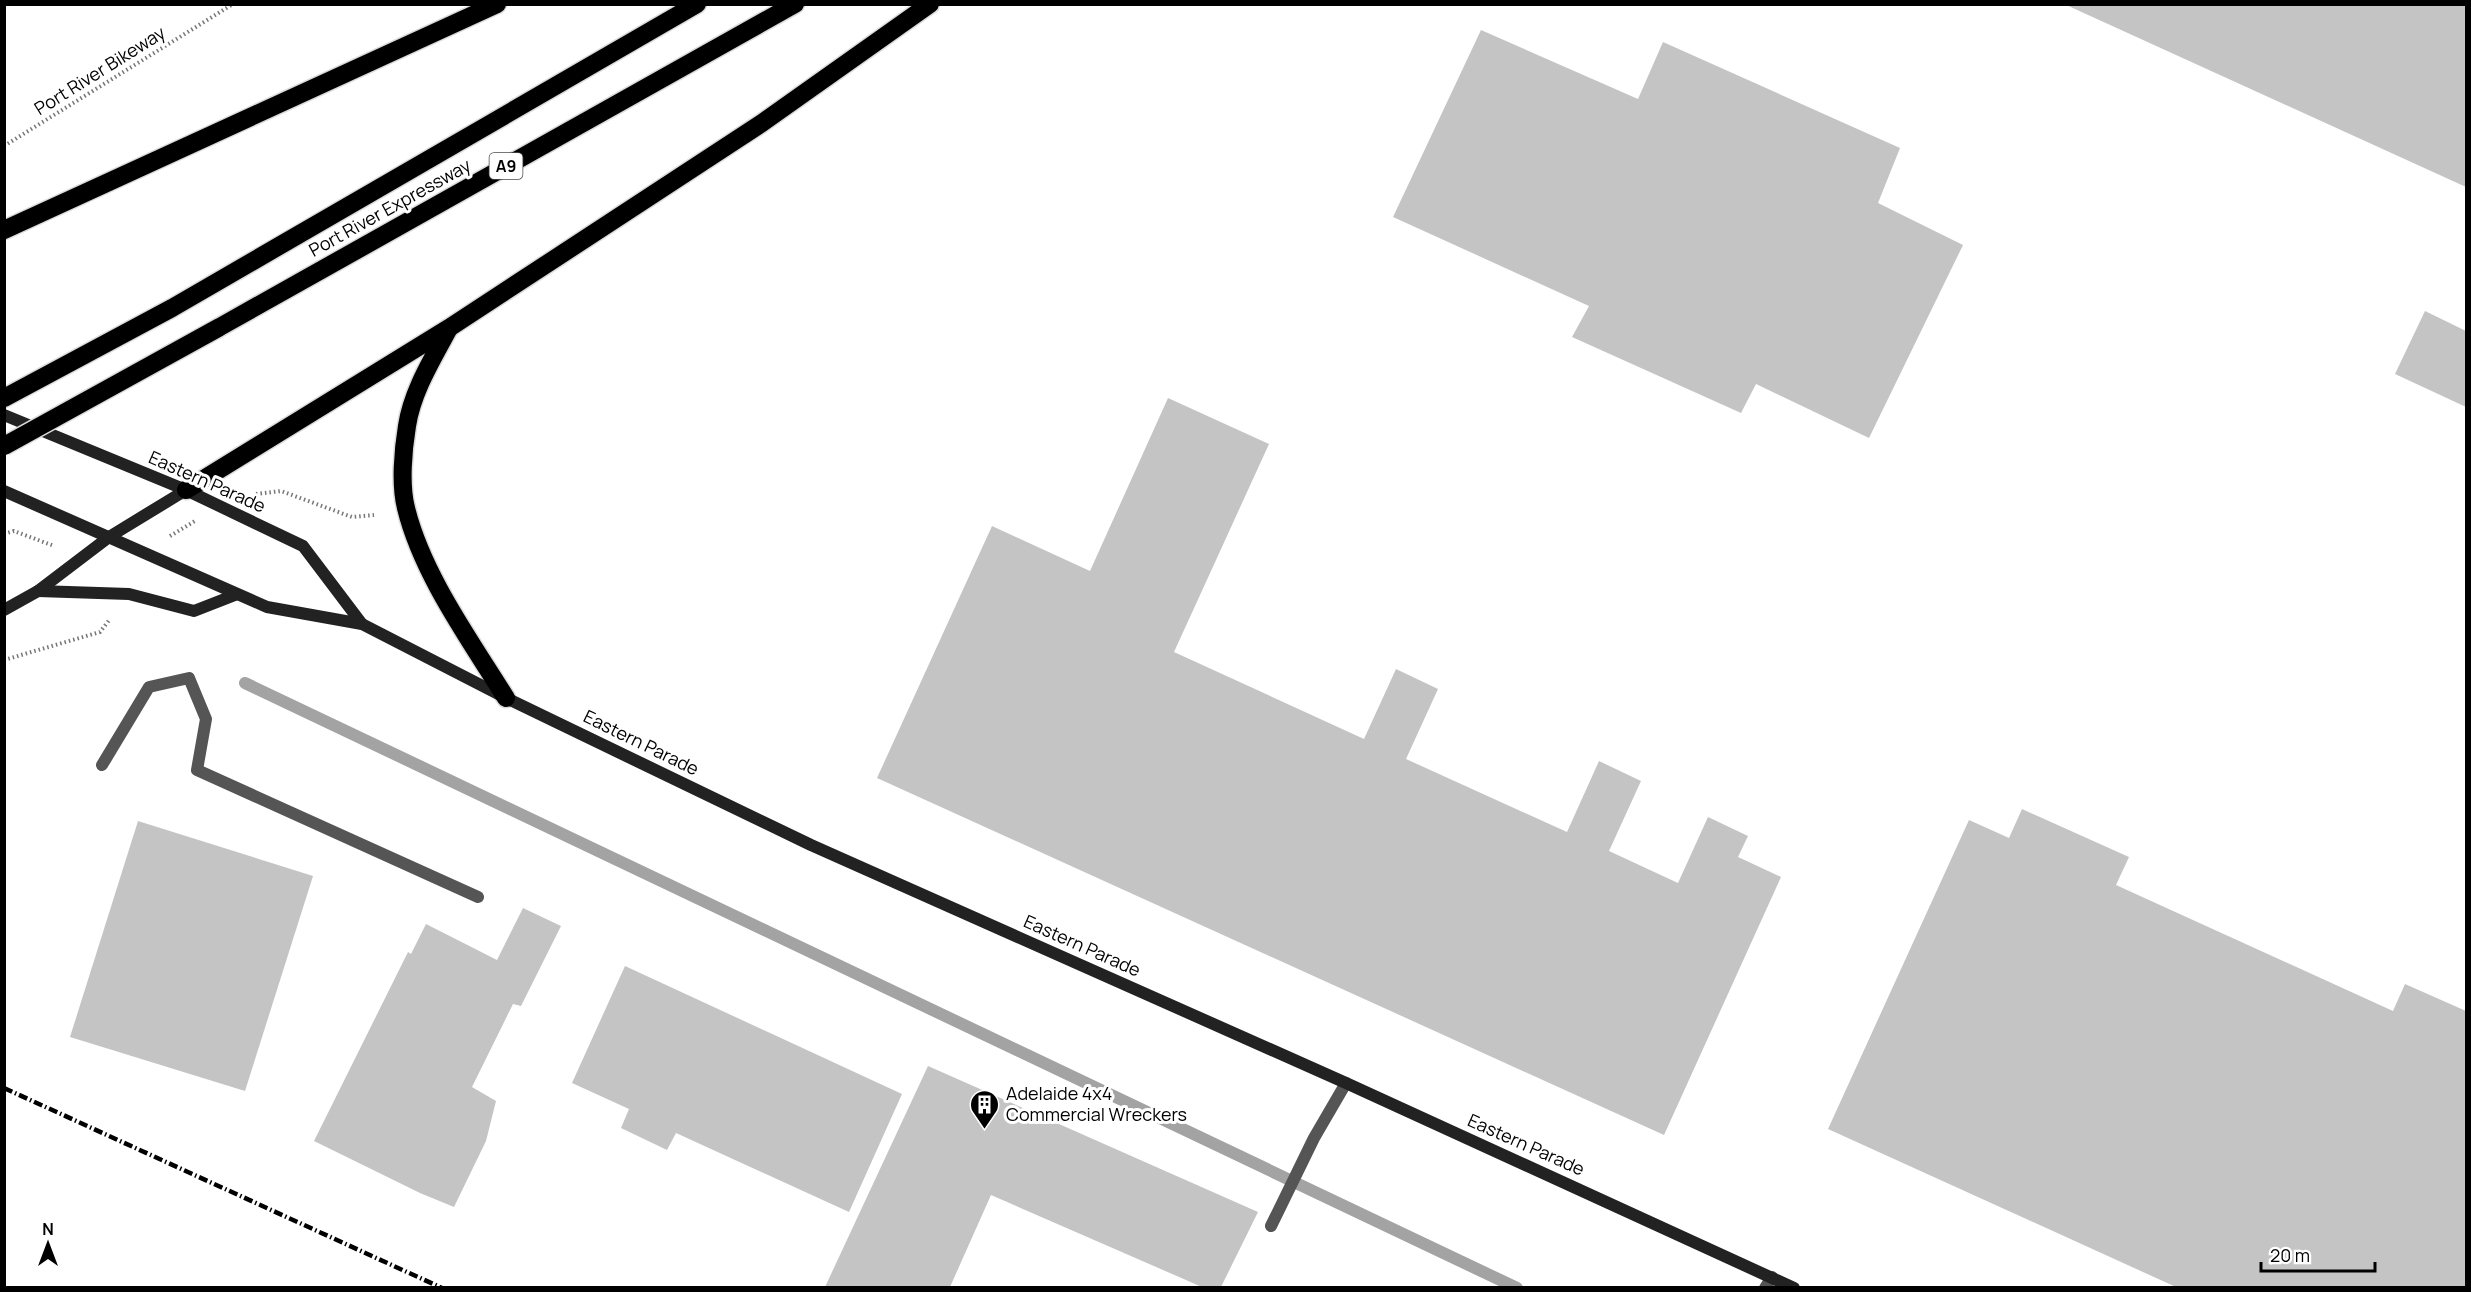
<svg xmlns="http://www.w3.org/2000/svg" width="2471" height="1292" viewBox="0 0 2471 1292" font-family="Manrope,sans-serif">
<style>
.lines{fill:none;stroke-linecap:round;stroke-linejoin:round}
.stream{stroke:#a3a3a3;stroke-width:12}
.building{fill:#c4c4c4}
.motorway-casing{stroke:#dbdbdb;stroke-width:21}
.path{stroke:#777;stroke-width:4;stroke-dasharray:1.5 3;stroke-linecap:butt}
.service{stroke:#555;stroke-width:12}
.secondary{stroke:#222;stroke-width:12}
.motorway{stroke:#000;stroke-width:18}
.rail{stroke:#000;stroke-width:4.5;stroke-dasharray:9 3 1.5 3;stroke-linecap:butt}
.motorway-bridge-casing{stroke:#dbdbdb;stroke-width:21;stroke-linecap:butt}
.motorway-bridge{stroke:#000;stroke-width:18}
.labels{text-anchor:middle;stroke-width:6;stroke-linejoin:round;paint-order:stroke}
.shield{fill:#fff;stroke:#4c4c4c;stroke-width:1.5}
.shield-label{font-size:16px;font-weight:bold;fill:#000}
.street-label{font-size:18px;fill:#000;stroke:#fff}
.poi-label{font-size:18px;fill:#000;stroke:#fff;text-anchor:start}
</style>
<rect width="100%" height="100%" fill="#fff"/>
<g class="lines">
<!-- stream -->
<path class="stream" d="M245,683L1517,1288"/>
</g>
<!-- building -->
<g class="building">
<path d="M2064,4H2466V187Z"/>
<path d="M1481,30L1638,99L1663,42L1900,148L1878,203L1963,245L1869,438L1756,384L1741,413L1572,337L1589,306L1393,217Z"/>
<path d="M2425,311L2466,331V407L2395,374Z"/>
<path d="M1168,398L1269,444L1174,652L1364,739L1396,669L1438,689L1406,759L1567,832L1599,761L1641,781L1609,851L1678,883L1708,817L1748,836L1738,857L1781,877L1664,1135L877,778L992,526L1090,571Z"/>
<path d="M2022,809L2129,857L2116,885L2393,1011L2405,984L2466,1011V1287H2176L1828,1129L1969,820L2009,838Z"/>
<path d="M138,821L313,876L245,1091L70,1037Z"/>
<path d="M523,908L561,926L521,1006L513,1004L472,1087L496,1101L486,1141L454,1207L420,1193L314,1141L408,952L411,954L426,924L497,960Z"/>
<path d="M625,966L902,1094L849,1212L676,1133L667,1150L621,1128L629,1109L572,1083Z"/>
<path d="M928,1066L1258,1212L1221,1287H1202L991,1195L950,1287H825Z"/>
</g>
<g class="lines">
<defs>
<g id="motorway">
<path d="M4,230L497,4"/>
<path d="M218,328L795,4"/>
<path d="M448,330C432,360 412,392 407,426C403,450 400,485 406,508C422,574 470,640 506,698"/>
<path d="M4,398L172,308L697,4"/>
<path d="M186,490L449,328L762,123L930,4"/>
</g>
</defs>
<!-- motorway casing -->
<use href="#motorway" class="motorway-casing"/>
<!-- path -->
<g class="path">
<path d="M4,146L233,4"/>
<path d="M256,494L281,491L352,517L374,515"/>
<path d="M4,534L14,531L54,546"/>
<path d="M170,536L195,521"/>
<path d="M4,660L100,632L110,619"/>
</g>
<!-- service -->
<g class="service">
<path d="M102,765L149,687L189,678L206,719L197,770L478,897"/>
<path d="M1271,1226L1314,1138L1346,1083"/>
<path d="M1765,1288L1772,1277"/>
</g>
<!-- secondary -->
<g class="secondary">
<path d="M4,415L186,490L303,546L362,624"/>
<path d="M4,491L267,607L362,624L506,698L811,845L1346,1083L1794,1288"/>
<path d="M38,591L129,594L194,611L235,595"/>
<path d="M4,610L38,591L109,537L186,490"/>
</g>
<!-- motorway -->
<use href="#motorway" class="motorway"/>
<!-- rail -->
<path class="rail" d="M4,1088L442,1288"/>
<defs>
<path id="motorway-bridge" d="M4,446L218,328"/>
</defs>
<!-- motorway-bridge casing -->
<use href="#motorway-bridge" class="motorway-bridge-casing"/>
<!-- motorway-bridge -->
<use href="#motorway-bridge" class="motorway-bridge"/>
</g>
<!-- icons -->
<defs>
<symbol id="building-pin" viewBox="-11 -11 22 30"><path d="M0 17L-7.5 6A9.5 9.5 0 1 1 7.5 6Z" fill="#000" stroke="#fff"/><path d="M-4-6H4V6H1V3H-1V6H-4ZM-2.5-4.3h1.7v1.8h-1.7ZM.8-4.3h1.7v1.8H.8ZM-2.5-1h1.7V.8h-1.7ZM.8-1h1.7V.8H.8Z" fill="#fff"/></symbol>
</defs>
<g fill-rule="evenodd">
<use href="#building-pin" x="968" y="1088" width="33" height="45"/>
</g>
<g class="labels">
<!-- shield labels -->
<rect class="shield" x="489.5" y="153" width="33" height="26" rx="4.5"/>
<g class="shield-label">
<text x="506" y="172">A9</text>
</g>
<!-- street labels -->
<g class="street-label">
<text transform="translate(100 71) rotate(-32)" y="6">Port River Bikeway</text>
<text transform="translate(390 208) rotate(-29)" y="6">Port River Expressway</text>
<text transform="translate(207 482) rotate(24)" y="6">Eastern Parade</text>
<text transform="translate(641 743) rotate(26)" y="6">Eastern Parade</text>
<text transform="translate(1082 946) rotate(24)" y="6">Eastern Parade</text>
<text transform="translate(1526 1145) rotate(24)" y="6">Eastern Parade</text>
</g>
<!-- poi labels -->
<g class="poi-label">
<text x="1006" y="1100">Adelaide 4x4<tspan x="1006" dy="21">Commercial Wreckers</tspan></text>
</g>
</g>
<!-- border -->
<rect width="2471" height="1292" fill="none" stroke="#000000" stroke-width="12"/>
<!-- north arrow -->
<g transform="translate(48 1244)" stroke="#ffffff" stroke-width="4.5" paint-order="stroke">
<path d="M0-4.5L10 22L0 15L-10 22Z" fill="#000000"/>
<text y="-9" font-size="16" font-weight="bold" text-anchor="middle" fill="#000000">N</text>
</g>
<!-- scale -->
<path d="M2261 1262v9h114v-9" fill="none" stroke="#000000" stroke-width="3"/>
<text x="2270" y="1262" font-size="18" fill="#000000" stroke="#ffffff" stroke-width="4.5" paint-order="stroke">20 m</text>
</svg>
